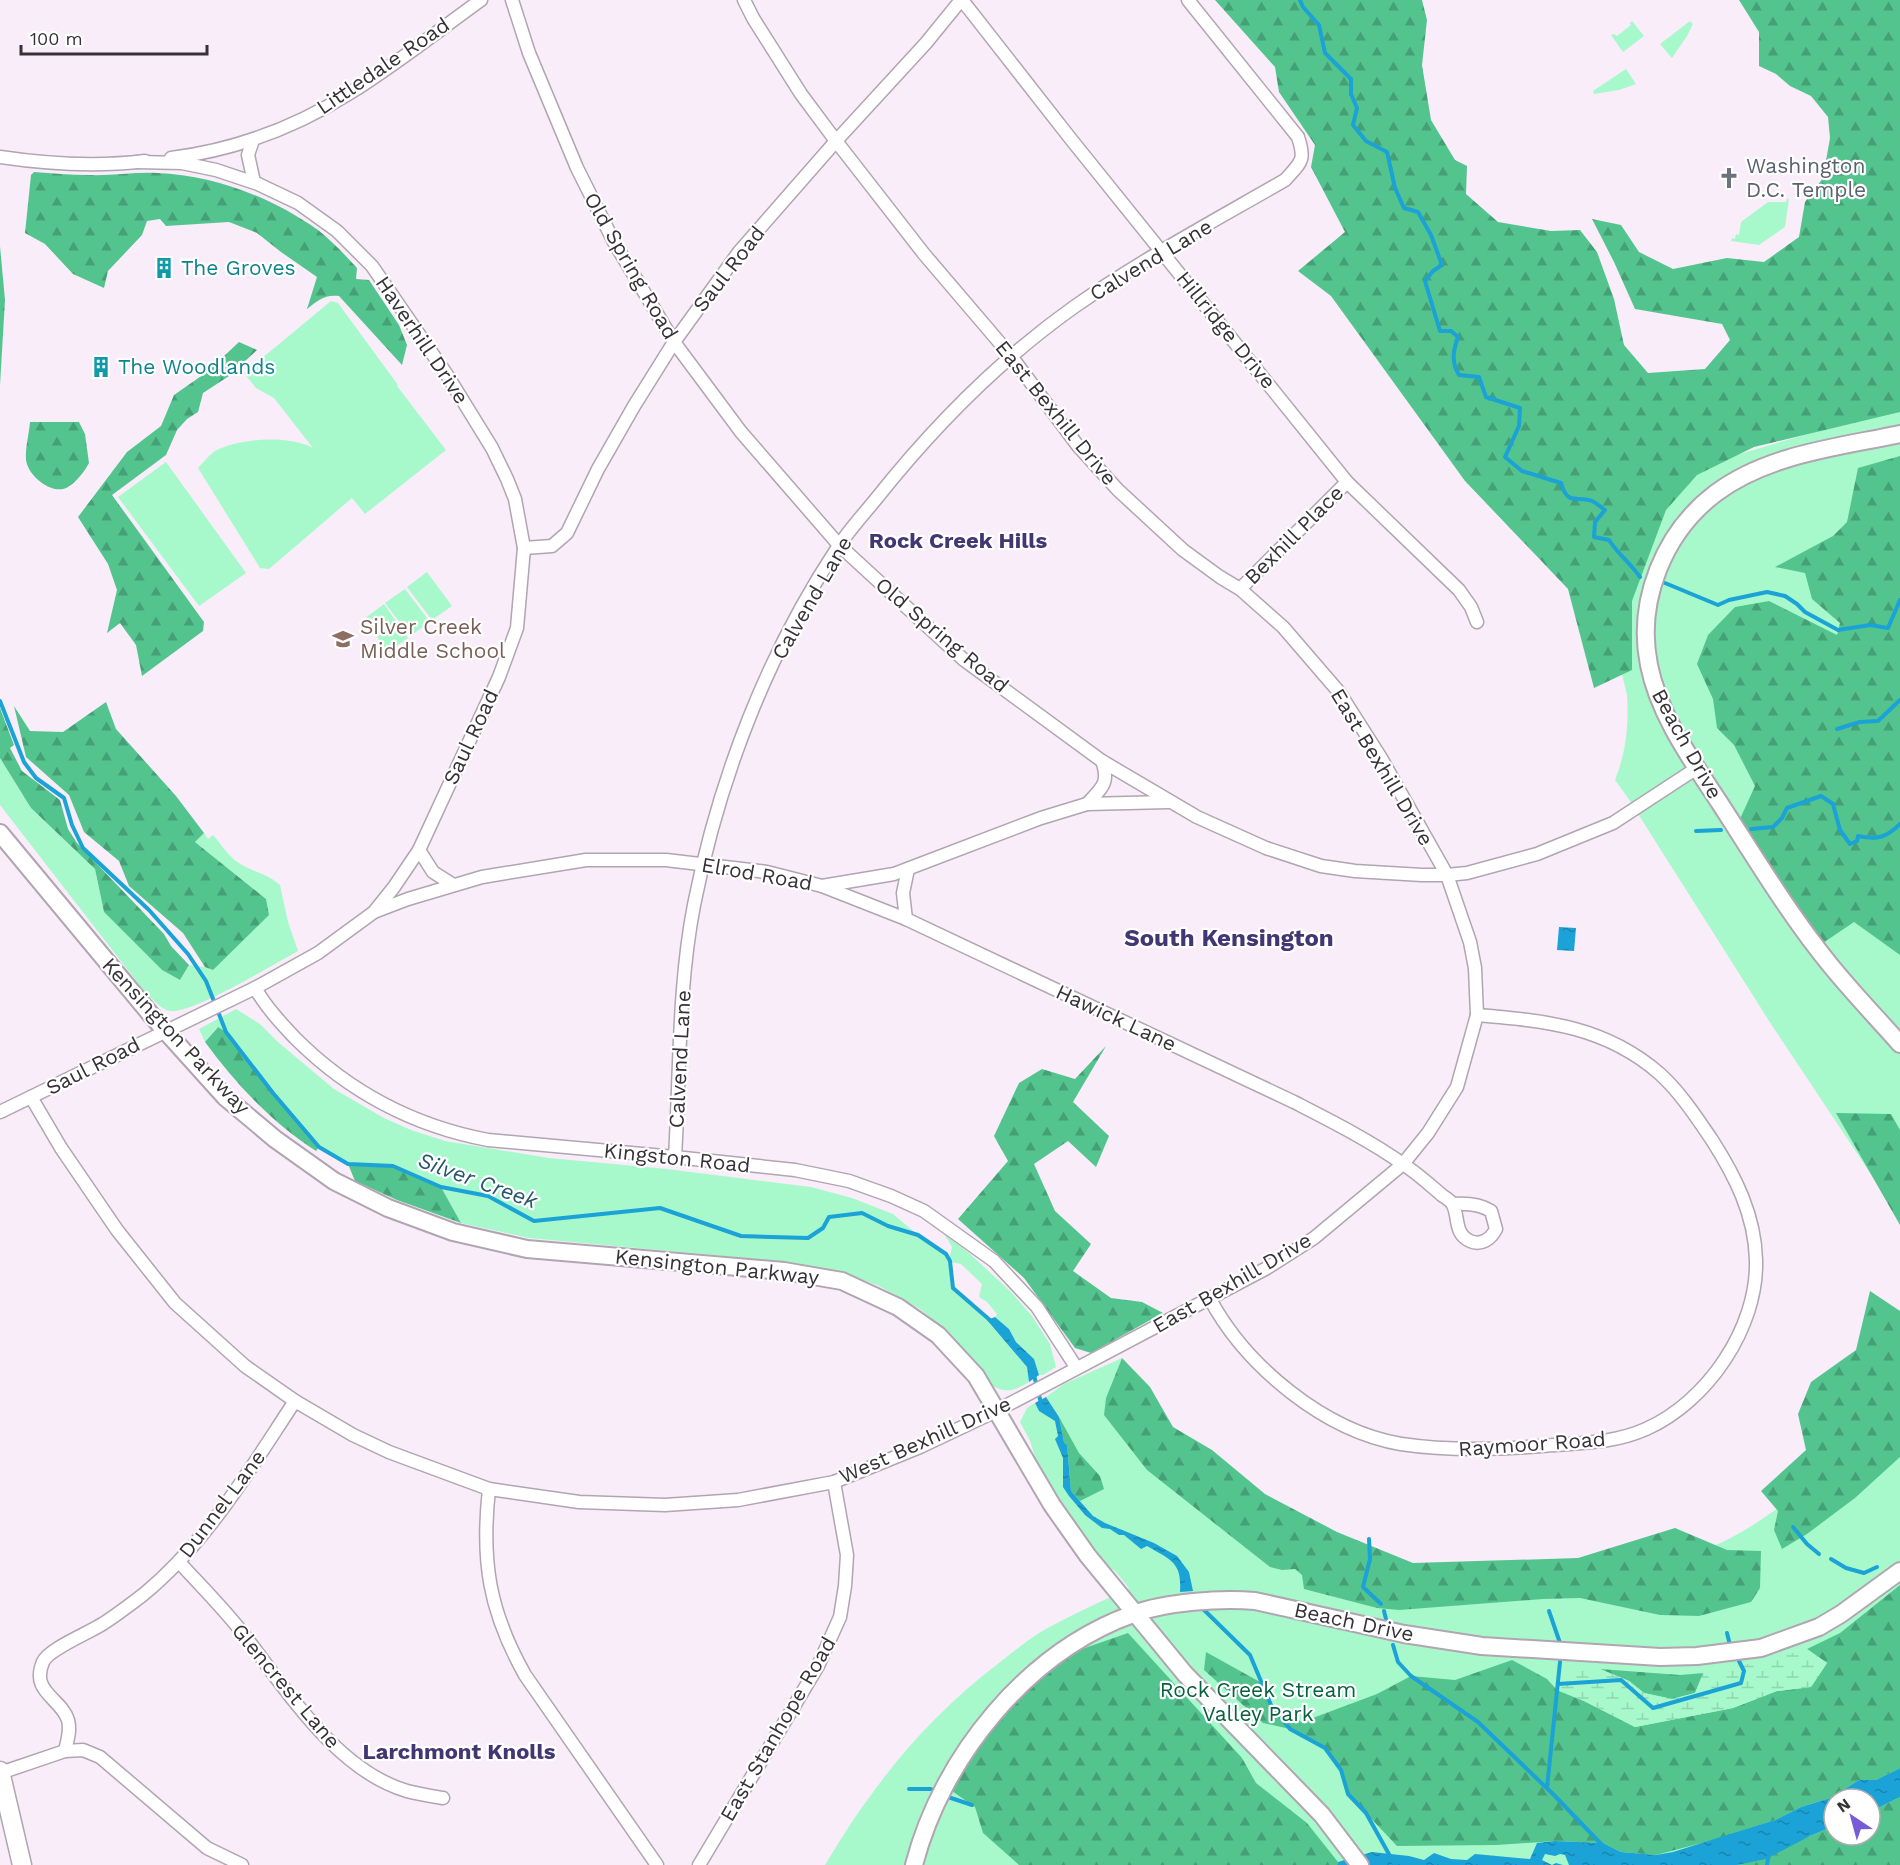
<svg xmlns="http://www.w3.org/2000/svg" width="1900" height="1865" viewBox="0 0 1900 1865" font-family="'Work Sans',sans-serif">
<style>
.green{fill:#a7f9cc;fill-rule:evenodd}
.forest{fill:url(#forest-firs)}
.wetland{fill:url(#wetland-marsh)}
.water{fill:url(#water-ripples)}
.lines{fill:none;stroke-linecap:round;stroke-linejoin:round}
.stream{stroke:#1ba2d6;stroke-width:4}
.street-casing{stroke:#b0a5b1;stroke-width:15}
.secondary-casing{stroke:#b0a5b1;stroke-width:20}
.primary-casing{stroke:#b0a5b1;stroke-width:21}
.street{stroke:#fff;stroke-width:12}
.secondary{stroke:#fff;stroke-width:16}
.primary{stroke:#fff;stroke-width:18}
.labels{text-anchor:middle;stroke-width:4.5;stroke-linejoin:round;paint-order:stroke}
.street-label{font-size:21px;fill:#363237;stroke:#fff}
.worship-label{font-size:21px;fill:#5b616d;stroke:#fff;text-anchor:start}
.culture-label{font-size:21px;fill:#0d838f;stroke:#fff;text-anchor:start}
.education-label{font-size:21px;fill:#785e54;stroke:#fff;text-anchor:start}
.park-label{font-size:21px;fill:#08613f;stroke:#fff}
.neighbourhood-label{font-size:22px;font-weight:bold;fill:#423773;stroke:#fff}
.water-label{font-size:22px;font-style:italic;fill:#26566c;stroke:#fff}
.quarter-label{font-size:24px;font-weight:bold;fill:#423773;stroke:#fff}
</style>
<defs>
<pattern id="forest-firs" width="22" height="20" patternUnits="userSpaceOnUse" patternTransform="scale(1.5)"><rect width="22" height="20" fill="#54c48f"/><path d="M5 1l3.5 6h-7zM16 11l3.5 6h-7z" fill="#46a076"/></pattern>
<pattern id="wetland-marsh" width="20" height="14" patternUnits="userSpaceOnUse" patternTransform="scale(1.5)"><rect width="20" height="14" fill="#a7f9cc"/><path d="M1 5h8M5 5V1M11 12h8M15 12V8" fill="none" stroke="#90d6b0"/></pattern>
<pattern id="water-ripples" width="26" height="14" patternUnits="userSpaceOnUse" patternTransform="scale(1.5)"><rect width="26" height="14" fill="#1ba2d6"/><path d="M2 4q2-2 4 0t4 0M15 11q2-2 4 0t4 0" fill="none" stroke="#1985ae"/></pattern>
</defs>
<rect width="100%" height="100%" fill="#f8edf9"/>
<!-- green -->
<g class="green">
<path d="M1632,21L1644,36L1623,52L1611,35L1614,34L1617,36L1631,25L1630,23Z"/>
<path d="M1690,21L1693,24L1687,36L1672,58L1660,44Z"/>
<path d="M1626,69L1636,84L1619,90L1594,94L1593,91Z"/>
<path d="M1787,199H1789L1785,227L1759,245L1731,241L1732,238L1735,239L1736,234L1739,235L1741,222L1768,202H1786Z"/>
<path d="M331,301L338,303L398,385L397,386L446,450L365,514L352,498L269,569L260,568L198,468C203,463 209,455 215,451C239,438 289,435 313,448L274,398L256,388L244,373Z"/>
<path d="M1900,407V1218L1771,1024L1628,798L1615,780C1626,752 1629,726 1627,695L1589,538L1678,472Z"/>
<path d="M166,462L246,573L199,606L118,497Z"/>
<path d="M427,572L452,606L432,620L407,587Z"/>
<path d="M405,589L430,622L410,636L385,603Z"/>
<path d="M384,604L408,638L388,652L364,619Z"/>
<path d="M0,758L31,808L95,869L104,912L162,970L180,980L189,965L205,967L213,970L266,899L195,842L204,833L208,839L213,835C221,844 229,857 239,863C254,873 265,872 280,885L288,922L298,951C274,964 192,1014 170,1011C160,1009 151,997 144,991L0,805Z"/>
<path d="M236,1009L260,1024L278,1042L334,1089L384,1118L411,1130L445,1141L549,1158L667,1169L811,1187L852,1198L893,1214L918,1235L946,1254L949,1260L952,1247L945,1235L969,1253L1010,1291L1032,1316L1050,1344L1056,1367L1043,1375H1039L1034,1359L1016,1342L1009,1329L995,1317L997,1314L987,1302L979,1297L982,1284L961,1264L950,1262L953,1288L987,1320L1027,1367L1029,1382C1016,1390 1006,1394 993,1386L955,1339L920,1309L879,1286L847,1274L777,1261L529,1238L461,1223L441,1187L393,1166L348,1164L319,1147L217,1027L205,1042L199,1029Z"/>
<path d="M1122,1358L1110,1388L1279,1533L1451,1572L1714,1546C1757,1527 1792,1498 1828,1468C1853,1448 1878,1428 1900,1403V1865H825C871,1787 926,1718 999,1663C1012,1653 1025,1642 1039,1633C1068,1616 1099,1603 1129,1588L1115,1571L1098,1561L1085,1544L1035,1457L1030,1441L1020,1422L1027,1408L1035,1403L1039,1411L1049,1403L1046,1397L1064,1384ZM1834,1799H1870V1835H1834Z"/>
</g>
<!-- forest -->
<g class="forest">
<path d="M1215,0H1422L1427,20L1422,65L1431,120L1455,160L1467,166L1466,194L1498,222L1551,231L1580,230L1597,252L1614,299L1624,345L1648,373L1705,369L1730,340L1722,324L1635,309L1614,262L1592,219L1621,225L1639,252L1673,269L1727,258L1764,262L1799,237L1805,202L1823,178L1830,138L1828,117L1811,96L1790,86L1776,74L1759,66V32L1739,0H1900V412L1754,447L1697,475L1666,510L1632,601V670L1594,688L1568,589L1465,481L1331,296L1298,271L1345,232L1311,167L1315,145L1279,92L1275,67Z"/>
<path d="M34,172C52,173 70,175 88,175C111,176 134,172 157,173C214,175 271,197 318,230C332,241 345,255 357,268L356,279L369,280L399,325L407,345L402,365L339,296C325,294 317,301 307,309L317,277L281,252L257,233L229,222L166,226L160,219L147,221L142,235L108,271L104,288L73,274L45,244L25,233L31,175Z"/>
<path d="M0,246L5,300L0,385Z"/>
<path d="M239,342L257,350L229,376L203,393L198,412L187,419L177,430L166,455L112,495L204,622L203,631L142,676L136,645L120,623L107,633L117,590L108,564L78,517L127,452L161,426L174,395L207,372Z"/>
<path d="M30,422H79L85,434L89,463C85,471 73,487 63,489C48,492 28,475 26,460C25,448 29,434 30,422Z"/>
<path d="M1900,456V955L1854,922L1823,943L1762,859L1739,821L1755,786L1734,745L1717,728L1713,699L1697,664L1708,635L1735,607L1769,601L1837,635L1840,623L1812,599L1805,573L1775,567L1833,536L1847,522L1858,468Z"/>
<path d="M106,702L116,729L176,796L204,833L195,842L266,899L269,915L213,970L205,967L183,933L129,886L119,861L84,832L69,795L26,757L14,706L30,731L63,732Z"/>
<path d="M0,708L14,745L10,748L22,771L60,800L68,829L77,843L164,934L171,946L189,965L180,980L162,970L104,912L95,869L31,808L0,758Z"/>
<path d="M218,1027L226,1032L273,1093L319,1147L316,1151C273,1124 235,1083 205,1042Z"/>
<path d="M1106,1046L1073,1102L1109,1136L1096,1167L1068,1141L1034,1164L1055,1211L1091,1244L1073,1271L1111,1298L1142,1302L1163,1313L1091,1353L1075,1348L1024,1278L958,1219L1008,1161L994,1136L1019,1083L1042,1069L1075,1079Z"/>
<path d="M1836,1113L1891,1114L1900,1130V1225Z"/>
<path d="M348,1164L393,1166L441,1187L461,1223L397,1200L355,1181Z"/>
<path d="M1870,1291L1900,1311V1457L1855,1498L1807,1534L1782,1549L1774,1530L1778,1511L1761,1491L1806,1450L1798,1414L1811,1382L1856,1350Z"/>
<path d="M1122,1358L1150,1387L1173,1427L1212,1450L1265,1494L1337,1532L1413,1563L1578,1558L1675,1528L1727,1550L1761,1551L1760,1588L1751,1602L1699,1616L1660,1615L1580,1598L1543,1599L1399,1610L1377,1608L1304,1589L1302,1575L1295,1569L1282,1570L1270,1567L1147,1470L1104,1415L1106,1398Z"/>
<path d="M1059,1417L1079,1453L1100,1476L1104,1489L1080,1501L1071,1491L1067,1445L1064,1442Z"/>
<path d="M1900,1585V1768L1876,1780H1859L1830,1798L1801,1807L1775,1820L1717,1839L1656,1855L1621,1852L1603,1843L1555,1841L1497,1845L1397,1846L1348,1794L1341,1770L1325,1748L1290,1729L1263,1723L1204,1670L1206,1652L1260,1682L1271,1705L1302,1722L1377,1694L1411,1676L1455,1680L1512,1660L1547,1679L1557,1690L1584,1701L1635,1727L1733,1708L1777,1691L1811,1687L1827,1663L1807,1649L1840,1633Z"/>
<path d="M1128,1633L1242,1758L1256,1783L1307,1823L1338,1862L1337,1865H1019L983,1833L975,1807L949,1789L968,1755L1028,1687L1079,1650Z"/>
<path d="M1600,1669L1680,1675L1704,1673L1695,1693L1672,1699L1644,1693L1629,1681Z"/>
<path d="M1900,1797V1865H1737L1751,1861L1834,1826V1835H1870V1812Z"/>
</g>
<!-- wetland -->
<path class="wetland" d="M1807,1649L1827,1663L1811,1687L1777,1691L1733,1708L1635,1727L1584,1701L1557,1690L1559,1668L1600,1669L1629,1681L1644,1693L1672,1699L1695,1693L1703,1673L1769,1660Z"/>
<!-- water -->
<g class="water">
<path d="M1559,927L1576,928L1574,951L1557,950Z"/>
<path d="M995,1317L1009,1329L1016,1342L1034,1359L1039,1375L1029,1382L1027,1367L987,1320Z"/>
<path d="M1046,1397L1059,1417L1064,1442L1067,1445L1071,1491L1093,1516L1105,1523L1154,1543L1177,1556L1189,1572L1193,1591L1180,1592C1182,1562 1171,1560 1147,1546L1141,1549L1124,1535H1119L1110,1529L1102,1528L1085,1515L1069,1496L1063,1487V1458L1055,1439L1058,1436L1055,1421L1039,1411L1035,1403Z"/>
<path d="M1900,1768V1797L1870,1812V1799H1834V1826L1810,1836L1766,1859L1737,1865H1569L1565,1855L1560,1854L1555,1856L1545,1854L1542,1860L1552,1865L1556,1863L1563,1865H1337L1338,1862L1372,1852L1409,1856L1424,1860L1434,1853L1451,1859L1467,1860L1475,1854L1530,1859L1537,1843L1555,1841L1603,1843L1621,1852L1656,1855L1673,1852L1775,1820L1801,1807L1830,1798L1859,1780H1876Z"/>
</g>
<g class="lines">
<!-- stream -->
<g class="stream">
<path d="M1300,0L1303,7L1319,25L1325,53L1351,79V94L1357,108L1353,125L1366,141L1387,152L1395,188L1404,208L1418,212L1431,235L1442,265L1433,271L1425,281L1440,331H1451L1458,337C1453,351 1451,362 1459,375L1479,377L1486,397L1520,408L1519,426L1505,457L1522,471L1561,483C1568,507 1577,495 1592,501C1596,503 1601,507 1605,510L1595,522L1594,537L1609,540C1618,554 1630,563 1640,577"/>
<path d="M1665,583L1718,605L1729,600L1767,592L1785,596L1797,604L1805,612L1838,630L1870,625L1888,628L1900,600"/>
<path d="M0,701L24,762L36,778L64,798L72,825L83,848L149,910L188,954L206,981L226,1032L273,1093L319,1147L348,1164L393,1166L441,1187L488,1196L534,1221L660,1208L741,1236L808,1238L823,1228L829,1217L862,1213L888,1226L918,1235L946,1254L950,1261L953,1288L991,1321"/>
<path d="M1837,729L1860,722L1878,721L1900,700"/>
<path d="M1751,829L1773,827L1782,818L1787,808L1821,796L1833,804L1840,830L1850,844L1857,841L1858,836C1877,840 1886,838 1900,824"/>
<path d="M1696,831L1721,830"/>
<path d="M1034,1375L1041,1403"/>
<path d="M1793,1527L1807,1544L1819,1554"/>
<path d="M1369,1539L1370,1559L1363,1587L1381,1604"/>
<path d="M1831,1559L1846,1568L1864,1573L1877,1567"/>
<path d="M1201,1607L1250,1655L1271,1705L1290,1729L1325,1748L1341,1770L1348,1794L1366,1813L1395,1865"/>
<path d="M1384,1611L1386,1619"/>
<path d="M1549,1611L1560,1643"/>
<path d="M1727,1633L1730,1645"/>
<path d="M1393,1645L1398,1662L1411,1676L1478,1722L1554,1795L1603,1846"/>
<path d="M1558,1684L1621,1680L1653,1708L1741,1683L1744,1671L1739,1661"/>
<path d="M1547,1788L1560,1662"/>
<path d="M909,1789H931"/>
<path d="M948,1797L972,1805"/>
<path d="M1767,1865L1769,1854"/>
</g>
<defs>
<g id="street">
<path d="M512,0L529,53L577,168L614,242L674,342L741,432L839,545L964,660L1102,761L1197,817L1266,848L1321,866L1355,871L1422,875H1447L1467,873L1537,854L1613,823L1697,768"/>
<path d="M962,0L1070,138L1347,482L1459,590L1471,607L1477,622"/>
<path d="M253,140L248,155L254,182"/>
<path d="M0,157C47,164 97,167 145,161"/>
<path d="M171,158C234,150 296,127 350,93C395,65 438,31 481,0"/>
<path d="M524,548L552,546L567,533L598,469L634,406L674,342L739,252L836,141L926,43L961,0"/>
<path d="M1240,589L1347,482"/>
<path d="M1087,804C1102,788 1110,783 1102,761"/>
<path d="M419,850L433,872L452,884"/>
<path d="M822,886L906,919L1294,1102C1331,1121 1369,1140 1403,1164C1417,1173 1430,1185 1443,1196C1446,1198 1451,1201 1453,1205C1459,1217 1454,1234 1470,1241C1481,1246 1491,1239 1496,1229L1491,1211C1480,1204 1466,1203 1453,1204"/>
<path d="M374,912L408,899L482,877L586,860H666L767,872L822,886L894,874L1041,818L1087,804L1168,802"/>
<path d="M906,919L903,893L908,869"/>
<path d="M255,988C266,1007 280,1022 295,1038C348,1091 414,1126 488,1140L675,1157L795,1170L849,1181L891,1196L924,1211L994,1261L1037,1307L1076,1367"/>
<path d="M31,1097L61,1148L117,1230L175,1303L245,1366L295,1401L353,1435L389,1452L489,1489L579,1502L665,1505L738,1500L834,1482L920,1447L996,1411L1267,1268L1314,1238L1403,1164L1428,1133L1457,1087L1477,1015L1475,968L1470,942L1447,875L1381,758L1339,692L1283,627L1240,589L1220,577L1183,550L1118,490L1078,446L1011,356L924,254L836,141L801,94L753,18L744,0"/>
<path d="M0,1112L255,988L318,953L374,912L394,887L419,850L499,677L517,628L524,548L515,499L507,479L492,448L447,375L372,266L337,231L298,203L258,184L216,170L182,163L137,162"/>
<path d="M675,1157C680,1073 678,987 694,905C719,779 767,654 838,547C849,530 863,515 876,499C934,426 998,361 1074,307C1141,260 1214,221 1285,180C1301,162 1306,161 1298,137L1188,0"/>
<path d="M1210,1299C1246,1366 1324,1431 1401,1444C1448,1451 1494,1450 1541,1446C1576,1443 1613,1444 1646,1429C1707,1402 1758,1328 1756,1260C1755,1215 1735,1176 1712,1140C1697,1118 1680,1092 1660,1074C1605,1026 1546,1021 1477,1015"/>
<path d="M489,1489C481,1561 489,1611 525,1675L657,1865"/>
<path d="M179,1562C200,1585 222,1607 241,1631C285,1687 335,1770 407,1791C418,1794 431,1796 443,1798"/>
<path d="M65,1751C67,1741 71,1731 68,1720C61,1698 30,1692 43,1662C48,1649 91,1632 104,1623C118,1614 131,1604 144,1594C208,1541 250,1469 295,1401"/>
<path d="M0,1773L65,1751L83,1750L100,1757L207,1848L242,1865"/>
<path d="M699,1865L818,1666L840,1617L845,1586L847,1555L834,1482"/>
</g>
<g id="secondary">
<path d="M1900,434C1839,447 1768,454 1716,493C1664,532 1636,601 1649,665C1659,716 1693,762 1721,805C1756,859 1790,916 1831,966C1853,993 1877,1018 1900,1044"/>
<path d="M0,833L152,1016L225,1097L275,1139L334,1181L388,1208L453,1232L527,1249L784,1271L842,1281L898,1307L938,1335L976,1376L1052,1505L1088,1556L1185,1674L1322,1815L1360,1865"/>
<path d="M914,1865C942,1757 1027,1652 1133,1614C1166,1602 1220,1598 1255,1601L1404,1634L1482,1646L1660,1657L1697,1656L1761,1648L1819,1627L1841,1614L1900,1571"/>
</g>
<path id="primary" d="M0,1771L22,1865"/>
</defs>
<!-- street casing -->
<use href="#street" class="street-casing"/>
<!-- secondary casing -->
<use href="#secondary" class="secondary-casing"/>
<!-- primary casing -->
<use href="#primary" class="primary-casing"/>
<!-- street -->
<use href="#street" class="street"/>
<!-- secondary -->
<use href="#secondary" class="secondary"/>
<!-- primary -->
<use href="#primary" class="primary"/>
</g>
<!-- icons -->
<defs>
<symbol id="church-bare" viewBox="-9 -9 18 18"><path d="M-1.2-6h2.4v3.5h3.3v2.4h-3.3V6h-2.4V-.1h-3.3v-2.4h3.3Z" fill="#6b7280" stroke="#fff" stroke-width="2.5" paint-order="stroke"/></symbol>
<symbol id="building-bare" viewBox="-9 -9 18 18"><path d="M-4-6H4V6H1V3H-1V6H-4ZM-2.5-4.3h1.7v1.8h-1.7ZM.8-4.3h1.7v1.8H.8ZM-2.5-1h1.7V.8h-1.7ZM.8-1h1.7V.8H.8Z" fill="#0f9aa8" stroke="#fff" stroke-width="2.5" paint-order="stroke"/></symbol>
<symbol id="school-bare" viewBox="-9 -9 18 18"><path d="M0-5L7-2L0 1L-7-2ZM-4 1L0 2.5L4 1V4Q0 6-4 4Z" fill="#8d6e63" stroke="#fff" stroke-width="2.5" paint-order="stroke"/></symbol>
</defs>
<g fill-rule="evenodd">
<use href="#church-bare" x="1714" y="163" width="30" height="30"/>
<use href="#building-bare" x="149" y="253" width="30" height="30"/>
<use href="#building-bare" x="86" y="352" width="30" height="30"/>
<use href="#school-bare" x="328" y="624" width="30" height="30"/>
</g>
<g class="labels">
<!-- street labels -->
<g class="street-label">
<text transform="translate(383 66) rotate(-34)" y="7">Littledale Road</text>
<text transform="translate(1151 260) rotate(-31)" y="7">Calvend Lane</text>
<text transform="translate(631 266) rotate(60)" y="7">Old Spring Road</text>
<text transform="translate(729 269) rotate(-52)" y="7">Saul Road</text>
<text transform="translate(1226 330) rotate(51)" y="7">Hillridge Drive</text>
<text transform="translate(422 340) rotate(56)" y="7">Haverhill Drive</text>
<text transform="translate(1056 413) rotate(51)" y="7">East Bexhill Drive</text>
<text transform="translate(1294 535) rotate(-45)" y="7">Bexhill Place</text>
<text transform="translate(812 598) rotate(-60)" y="7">Calvend Lane</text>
<text transform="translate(942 635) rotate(40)" y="7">Old Spring Road</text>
<text transform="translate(471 737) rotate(-65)" y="7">Saul Road</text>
<text transform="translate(1687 744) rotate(61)" y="7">Beach Drive</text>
<text transform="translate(1382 767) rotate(59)" y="7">East Bexhill Drive</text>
<text transform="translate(757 874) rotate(10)" y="7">Elrod Road</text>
<text transform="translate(1116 1018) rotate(25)" y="7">Hawick Lane</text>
<text transform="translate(176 1036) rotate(47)" y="7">Kensington Parkway</text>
<text transform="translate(680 1059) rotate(-87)" y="7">Calvend Lane</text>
<text transform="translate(93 1066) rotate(-27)" y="7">Saul Road</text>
<text transform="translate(677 1158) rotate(6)" y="7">Kingston Road</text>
<text transform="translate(717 1267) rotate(6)" y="7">Kensington Parkway</text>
<text transform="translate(1232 1283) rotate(-30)" y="7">East Bexhill Drive</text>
<text transform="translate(925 1440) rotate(-24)" y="7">West Bexhill Drive</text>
<text transform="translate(1532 1444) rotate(-4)" y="7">Raymoor Road</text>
<text transform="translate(222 1504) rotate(-53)" y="7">Dunnel Lane</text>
<text transform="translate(1354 1622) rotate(12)" y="7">Beach Drive</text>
<text transform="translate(286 1686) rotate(50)" y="7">Glencrest Lane</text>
<text transform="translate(778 1729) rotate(-60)" y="7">East Stanhope Road</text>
</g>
<!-- worship labels -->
<g class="worship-label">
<text x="1746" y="173">Washington<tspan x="1746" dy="24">D.C. Temple</tspan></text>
</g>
<!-- culture labels -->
<g class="culture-label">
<text x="181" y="275">The Groves</text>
<text x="118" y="374">The Woodlands</text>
</g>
<!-- education labels -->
<g class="education-label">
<text x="360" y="634">Silver Creek<tspan x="360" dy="24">Middle School</tspan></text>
</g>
<!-- park labels -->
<g class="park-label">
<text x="1258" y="1697">Rock Creek Stream<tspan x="1258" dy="24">Valley Park</tspan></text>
</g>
<!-- neighbourhood labels -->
<g class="neighbourhood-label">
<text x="958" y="548">Rock Creek Hills</text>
<text x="459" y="1759">Larchmont Knolls</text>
</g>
<!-- water labels -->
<g class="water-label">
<text transform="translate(478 1180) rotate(20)" y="8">Silver Creek</text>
</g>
<!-- quarter labels -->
<g class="quarter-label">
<text x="1229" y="946">South Kensington</text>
</g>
</g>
<!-- north arrow -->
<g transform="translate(1852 1817) rotate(324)"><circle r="28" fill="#ffffff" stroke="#afadaf" stroke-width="1.5"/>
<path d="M0-4.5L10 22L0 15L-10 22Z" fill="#775cd7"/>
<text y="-9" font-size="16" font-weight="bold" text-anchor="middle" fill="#363237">N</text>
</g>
<!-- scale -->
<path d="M21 45v9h186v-9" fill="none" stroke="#363237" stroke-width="3"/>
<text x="30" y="45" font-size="18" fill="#363237" stroke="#ffffff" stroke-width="4.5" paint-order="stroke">100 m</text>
</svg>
